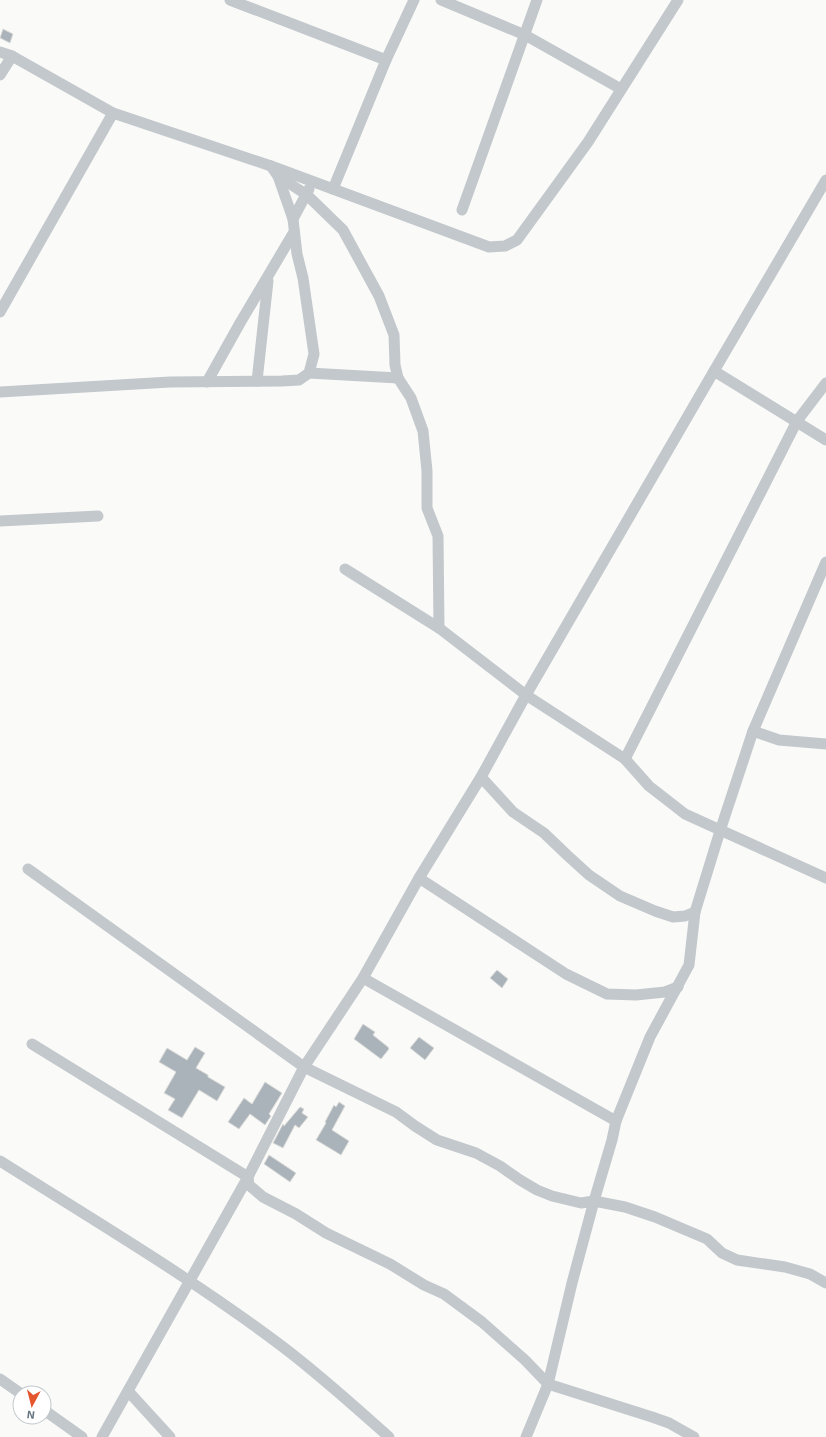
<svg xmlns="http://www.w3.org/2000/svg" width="826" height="1437" viewBox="0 0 826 1437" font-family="'Exo 2',sans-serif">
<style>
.building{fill:#aab3b9;stroke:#dcdcda}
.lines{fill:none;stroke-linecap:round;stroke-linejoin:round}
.minor{stroke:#c3c8cc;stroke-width:11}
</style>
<rect width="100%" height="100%" fill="#fafaf8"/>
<!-- building -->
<g class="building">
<path d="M3,29L13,34L10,43L0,38Z"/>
<path d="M497,970L508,979L502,988L490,978Z"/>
<path d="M363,1024L375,1032L373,1035L388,1047L389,1049L381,1059L354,1039Z"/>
<path d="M419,1037L434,1048L425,1060L410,1048Z"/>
<path d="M195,1047L205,1053L196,1068L208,1075V1077L225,1087L217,1101L199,1090L182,1118L168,1110L175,1099L164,1093L176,1072L159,1062L167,1048L187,1060Z"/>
<path d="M265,1082L282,1093L269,1114L271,1116L265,1125L250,1114L239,1129L228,1122L244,1098L252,1104Z"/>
<path d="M339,1102L345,1106L332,1130L349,1141L341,1155L316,1140L326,1123L325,1122L334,1105L336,1107Z"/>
<path d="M300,1107L304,1109L302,1113L308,1117L299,1128L295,1125L283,1148L273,1143L283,1124L284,1126Z"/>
<path d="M269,1155L296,1173L290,1182L264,1164Z"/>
</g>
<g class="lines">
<!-- minor -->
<g class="minor">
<path d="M230,0L386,60"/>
<path d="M441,0L525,35L621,89"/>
<path d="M0,52L12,56L113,113L271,166L333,189L386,60L414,0"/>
<path d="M0,75L12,56"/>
<path d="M278,176L307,195L343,230L379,296L394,335L395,365L398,378L411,398L423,431L427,471V508L438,536L439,628"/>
<path d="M333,189L489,247L505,246L517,240L588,142L678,0"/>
<path d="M462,210L537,0"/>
<path d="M293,219L309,189"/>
<path d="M0,312L113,113"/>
<path d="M714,371L826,440"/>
<path d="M309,373L398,378"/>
<path d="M257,381L268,281"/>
<path d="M207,382L240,323L294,232"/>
<path d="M0,392L170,382L282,381L299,380L309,373L314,354L303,278L297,254L293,219L278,176L271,166"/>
<path d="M0,521L98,516"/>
<path d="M345,569L439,628L526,695L625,759L649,786L685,814L826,878"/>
<path d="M753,731L779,740L826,744"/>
<path d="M625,759L797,421L826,383"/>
<path d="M481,777L513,812L544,833L567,855L589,875L620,896L655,911L673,917L685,916L695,912"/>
<path d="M28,869L304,1067L396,1112L415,1126L437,1140L476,1153L500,1166L520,1180L537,1190L552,1196L581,1203L594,1201L625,1207L655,1217L707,1239L722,1253L737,1260L785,1267L810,1274L826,1283"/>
<path d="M419,878L566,974L607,994L636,995L665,992L678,987"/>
<path d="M363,978L616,1121"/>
<path d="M32,1044L248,1177L249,1185L263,1197L296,1214L326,1233L390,1264L424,1285L444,1294L482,1322L525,1360L548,1384L652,1417L669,1423L694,1437"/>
<path d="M0,1161C95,1221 193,1279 283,1347C320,1375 354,1406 389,1437"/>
<path d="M0,1379L20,1393"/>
<path d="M128,1391L170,1437"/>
<path d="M44,1410L82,1437"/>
<path d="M102,1437L248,1177L304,1067L363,978L419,878L481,777L526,695L714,371L826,180"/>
<path d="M526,1437L548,1384L572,1283L594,1201L612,1140L616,1121L650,1037L689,965L695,912L720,831L753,731L826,562"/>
</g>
</g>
<!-- north arrow -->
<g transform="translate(32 1405) rotate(187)"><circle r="19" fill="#ffffff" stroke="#c1c8cd"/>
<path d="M0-3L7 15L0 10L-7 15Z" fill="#e4572e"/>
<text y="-6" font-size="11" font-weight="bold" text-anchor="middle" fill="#657683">N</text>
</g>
</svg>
